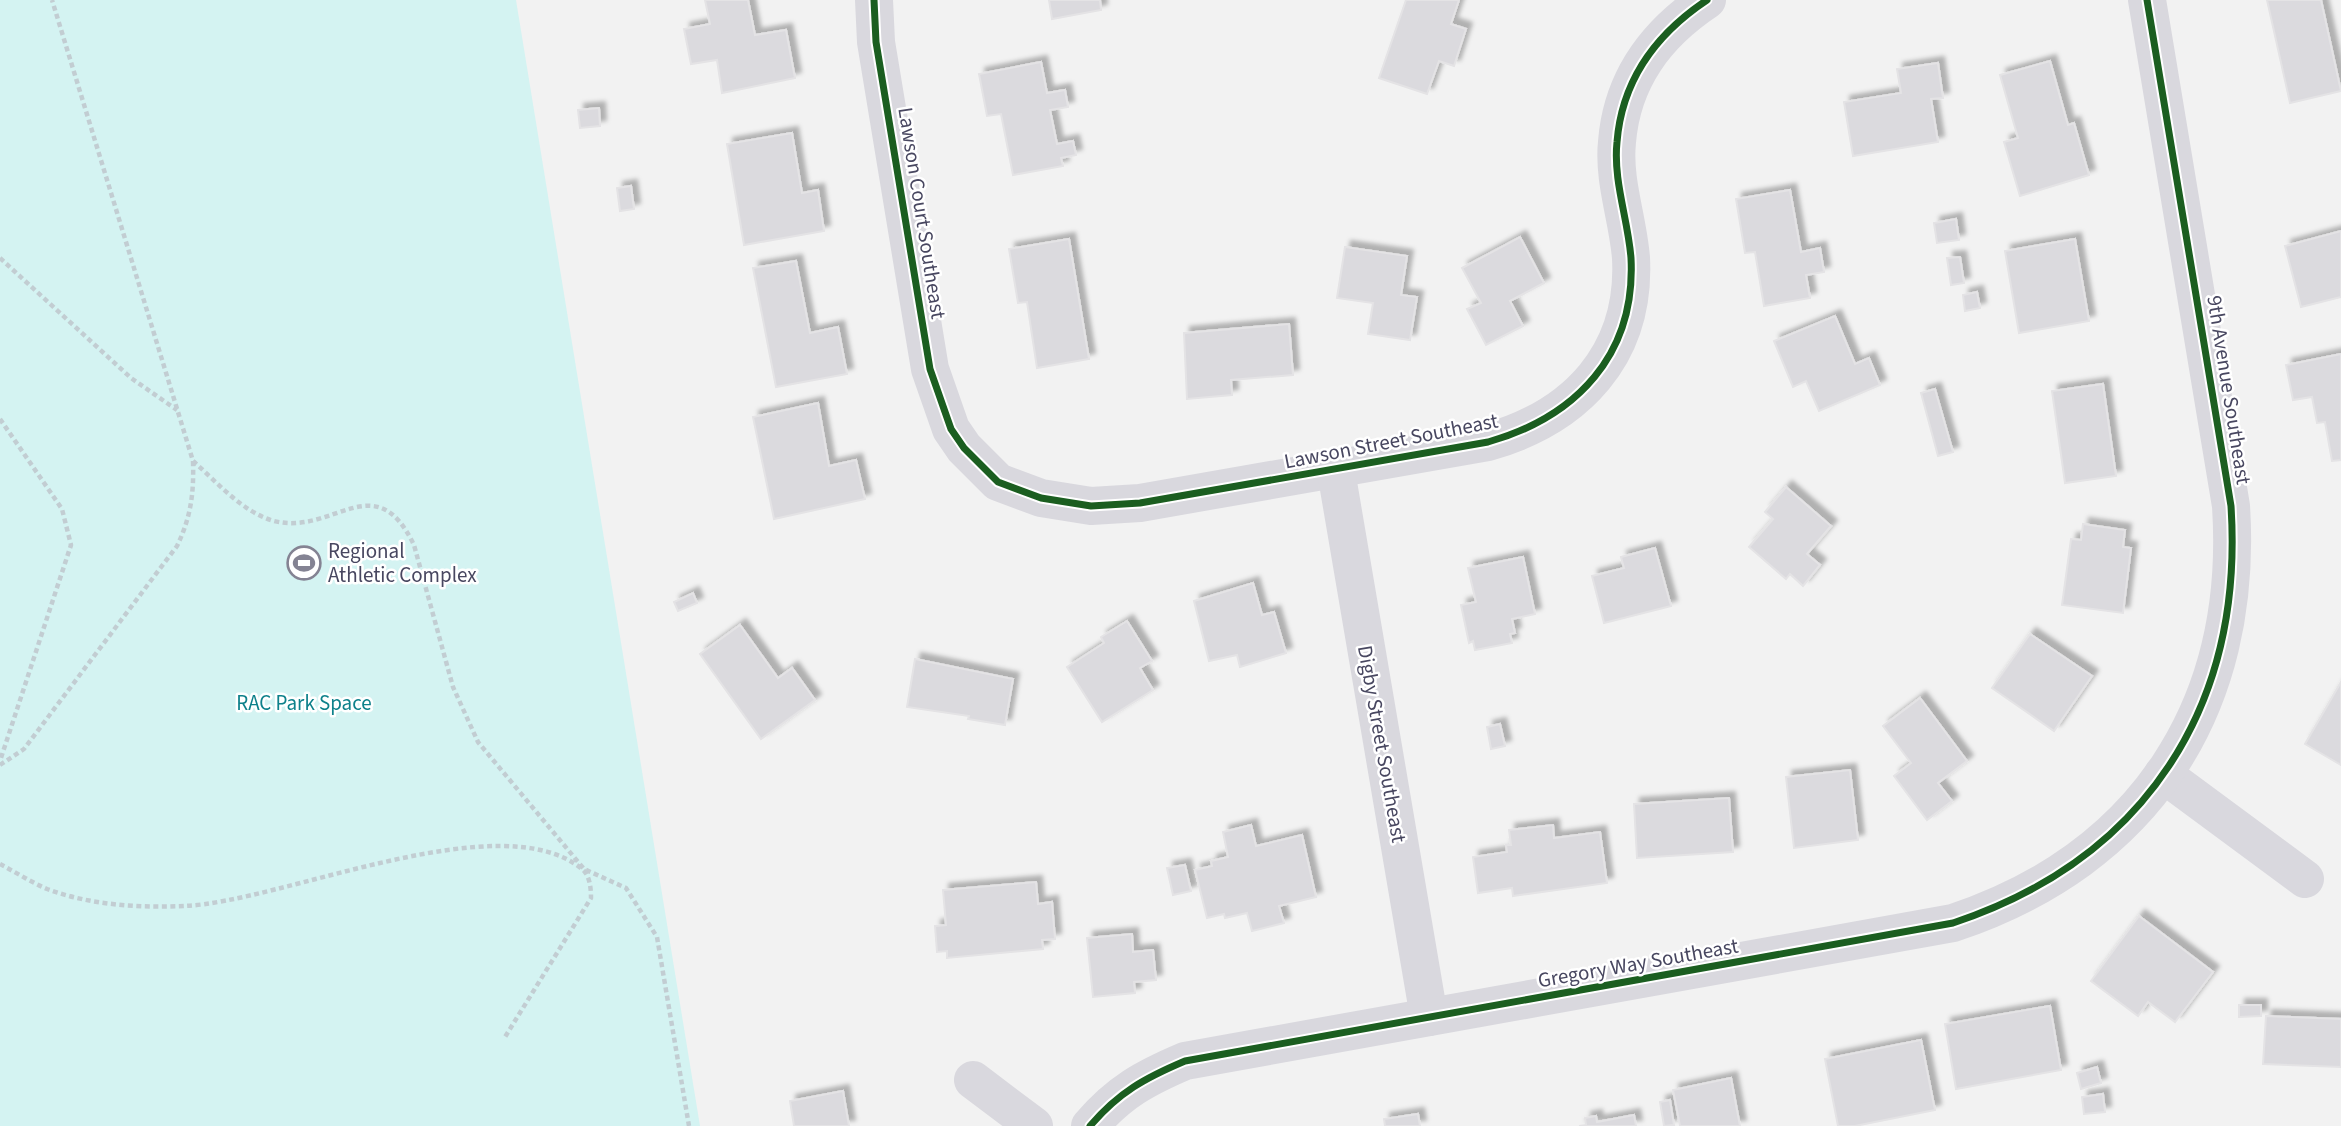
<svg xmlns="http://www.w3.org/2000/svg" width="2341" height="1126" viewBox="0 0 2341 1126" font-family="'Source Sans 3',sans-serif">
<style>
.green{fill:#d4f3f2}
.building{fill:#dbdade;stroke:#e4e3e5;stroke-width:2;filter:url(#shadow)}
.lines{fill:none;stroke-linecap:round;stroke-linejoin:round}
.path{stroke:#c2cdd2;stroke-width:4.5;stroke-dasharray:5 3.5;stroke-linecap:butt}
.minor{stroke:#d9d8de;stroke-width:38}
.cycleway-casing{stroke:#fff;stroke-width:11}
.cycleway{stroke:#1b5e20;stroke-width:7}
.labels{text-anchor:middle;stroke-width:5;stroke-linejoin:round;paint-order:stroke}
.street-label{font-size:21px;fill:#484760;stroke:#fff}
.poi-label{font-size:21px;fill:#484760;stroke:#fff;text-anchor:start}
.park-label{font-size:21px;fill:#0e818b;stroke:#fff}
</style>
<defs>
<filter id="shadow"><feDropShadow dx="6" dy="-6" stdDeviation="2" flood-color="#0004"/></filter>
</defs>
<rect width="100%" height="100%" fill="#f2f2f2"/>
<!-- green -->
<path class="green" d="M0,0H516L700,1126H0Z"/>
<!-- building -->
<g class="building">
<path d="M705,0H748L755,35L786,30L795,78L722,93L717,60L691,64L684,29L710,24Z"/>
<path d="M1049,0H1100L1101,10L1052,19Z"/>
<path d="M1406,0H1459L1451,24L1466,29L1454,66L1439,61L1427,94L1379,78Z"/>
<path d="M2267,0H2321L2341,91L2290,103Z"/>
<path d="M2050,61L2068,125L2074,123L2089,175L2020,196L2004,142L2018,138L2000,75Z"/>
<path d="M1041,62L1047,93L1065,90L1068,107L1050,110L1057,144L1073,141L1076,155L1061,158L1063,166L1013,175L1001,114L987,116L979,74Z"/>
<path d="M1938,63L1943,98L1931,99L1938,142L1853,156L1844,102L1901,93L1897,69Z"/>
<path d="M599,108L600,126L580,128L578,110Z"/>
<path d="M792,133L802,193L818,190L824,231L744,245L727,144Z"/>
<path d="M631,186L634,209L620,211L617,188Z"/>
<path d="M1790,190L1801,252L1820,248L1824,272L1806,275L1810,298L1764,306L1755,252L1745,253L1736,199Z"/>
<path d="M1956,219L1959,240L1937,243L1934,223Z"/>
<path d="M2341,231V297L2301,307L2285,246Z"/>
<path d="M1520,237L1544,283L1510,301L1523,326L1486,345L1467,309L1481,303L1462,268Z"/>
<path d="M1069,239L1089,359L1037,368L1027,302L1018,303L1009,249Z"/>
<path d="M2075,239L2089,321L2019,333L2005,251Z"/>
<path d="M1345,247L1407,256L1401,295L1417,297L1410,340L1368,334L1373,303L1337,298Z"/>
<path d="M1960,257L1964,283L1951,285L1947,258Z"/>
<path d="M796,261L810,333L838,327L847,374L776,387L753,268Z"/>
<path d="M1977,292L1980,308L1965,311L1963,295Z"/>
<path d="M1835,316L1855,364L1869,358L1880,385L1819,411L1806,381L1793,387L1774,341Z"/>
<path d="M1289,324L1293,375L1231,380L1232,395L1187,399L1184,333Z"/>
<path d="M2341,354V460L2332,461L2325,422L2317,423L2312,397L2293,400L2286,365Z"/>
<path d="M2103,384L2116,476L2065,483L2052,391Z"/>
<path d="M1935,389L1953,452L1938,456L1921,393Z"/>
<path d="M818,403L829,466L856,460L865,499L774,519L753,417Z"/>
<path d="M1786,487L1831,526L1807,554L1820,565L1803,586L1790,574L1786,579L1749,547L1773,519L1765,512Z"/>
<path d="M2083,524L2125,530L2123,547L2131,548L2123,613L2062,605L2071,539L2081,540Z"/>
<path d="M1655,548L1671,606L1604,623L1592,576L1624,568L1621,557Z"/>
<path d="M1523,557L1535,614L1512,619L1515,633L1510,634L1512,643L1475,650L1473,641L1469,643L1461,605L1476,602L1468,568Z"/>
<path d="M1253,583L1262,615L1274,612L1286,653L1240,667L1237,655L1209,661L1194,601Z"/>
<path d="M693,593L697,603L678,611L674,602Z"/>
<path d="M1127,621L1152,661L1140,668L1153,690L1102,722L1067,667L1104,643L1101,637Z"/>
<path d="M740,625L778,678L792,668L815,700L761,739L700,654Z"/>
<path d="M2030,634L2092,676L2054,731L1992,688Z"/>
<path d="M915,659L1013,679L1005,725L968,719L969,716L907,707Z"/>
<path d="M2341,682V765L2305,744Z"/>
<path d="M1920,698L1967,761L1938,783L1952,801L1927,820L1894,776L1911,763L1883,726Z"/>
<path d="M1500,724L1505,746L1491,749L1487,727Z"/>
<path d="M1850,770L1858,840L1794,848L1786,777Z"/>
<path d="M1729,798L1733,852L1637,858L1634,804Z"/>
<path d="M1251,825L1256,846L1302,835L1316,897L1279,906L1284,923L1252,931L1247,913L1225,918L1224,914L1207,918L1195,870L1212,866L1211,861L1228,857L1223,832Z"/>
<path d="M1553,825L1554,838L1600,832L1607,883L1513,896L1512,888L1478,893L1473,857L1507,852L1506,845H1511L1509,830Z"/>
<path d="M1185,865L1191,891L1173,895L1167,868Z"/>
<path d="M1036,882L1038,904L1052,902L1055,939L1042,940L1043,949L947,958V951L937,952L935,926L946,925L943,890Z"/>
<path d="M2139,916L2213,972L2175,1022L2148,1002L2138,1016L2091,981Z"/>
<path d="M1132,934L1133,952L1153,950L1156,980L1134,982L1135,993L1093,997L1087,938Z"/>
<path d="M2239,1005H2261V1016L2239,1017Z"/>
<path d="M2050,1006L2061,1070L1956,1089L1945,1024Z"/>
<path d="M2266,1016L2341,1019V1067L2263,1064Z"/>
<path d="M1921,1040L1935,1110L1855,1126H1838L1825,1059Z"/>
<path d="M2097,1067L2101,1083L2081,1089L2077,1073Z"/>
<path d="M1731,1078L1740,1126H1680L1673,1090Z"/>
<path d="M843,1091L849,1126H794L790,1101Z"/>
<path d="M2103,1094L2105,1112L2084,1114L2082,1097Z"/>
<path d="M1670,1100L1674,1125L1664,1126L1660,1102Z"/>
<path d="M1418,1114L1420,1126H1385L1384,1119Z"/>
<path d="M1634,1115L1636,1126H1579L1586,1125L1585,1118L1596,1116L1597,1122Z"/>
</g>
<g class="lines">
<!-- path -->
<g class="path">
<path d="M0,258L131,378L177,410"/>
<path d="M0,419L62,509L71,545L0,761"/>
<path d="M193,461C217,482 242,512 274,521C334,536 375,464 414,545L453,687L478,742L584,869L626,888L657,937L689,1126"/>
<path d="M0,765L24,749L177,546C191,517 194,493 193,461L52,0"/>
<path d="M0,864C15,872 31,882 47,889C90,905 138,908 184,906C283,902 500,802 582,869C590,875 591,889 591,898L505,1037"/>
</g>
<!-- minor -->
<g class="minor">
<path d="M874,0L876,42L930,369L951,429L964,448L998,482L1041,498L1091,506L1140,503L1488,442C1576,417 1636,355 1631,258C1628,219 1613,181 1617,142C1622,79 1656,34 1707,0"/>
<path d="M1336,471L1429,1017"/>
<path d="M2163,774L2305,879"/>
<path d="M973,1080L1034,1126"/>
<path d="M1090,1126C1119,1092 1145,1078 1185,1061L1953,923C2145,859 2244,707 2231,506L2147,0"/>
</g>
<defs>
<g id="cycleway">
<path d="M874,0L876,42L930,369L951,429L964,448L998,482L1041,498L1091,506L1140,503L1488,442C1576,417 1636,355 1631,258C1628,219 1613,181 1617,142C1622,79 1656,34 1707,0"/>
<path d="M1090,1126C1119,1092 1145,1078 1185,1061L1953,923C2145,859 2244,707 2231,506L2147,0"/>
</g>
</defs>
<!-- cycleway casing -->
<use href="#cycleway" class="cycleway-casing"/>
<!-- cycleway -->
<use href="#cycleway" class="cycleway"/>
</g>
<!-- icons -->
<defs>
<symbol id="stadium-ring" viewBox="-11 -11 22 22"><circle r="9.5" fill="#fff" stroke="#848393" stroke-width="1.5"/><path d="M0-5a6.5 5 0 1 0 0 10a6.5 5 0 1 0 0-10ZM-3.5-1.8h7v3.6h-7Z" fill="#848393"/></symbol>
</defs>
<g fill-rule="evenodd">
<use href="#stadium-ring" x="285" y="544" width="38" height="38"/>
</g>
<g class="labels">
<!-- street labels -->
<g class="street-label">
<text transform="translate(922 213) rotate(81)" y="7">Lawson Court Southeast</text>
<text transform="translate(2229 390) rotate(81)" y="7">9th Avenue Southeast</text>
<text transform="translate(1391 441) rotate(-11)" y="7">Lawson Street Southeast</text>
<text transform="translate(1382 744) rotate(80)" y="7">Digby Street Southeast</text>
<text transform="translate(1638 963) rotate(-10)" y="7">Gregory Way Southeast</text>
</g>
<!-- poi labels -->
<g class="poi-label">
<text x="328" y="558">Regional<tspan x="328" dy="24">Athletic Complex</tspan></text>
</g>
<!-- park labels -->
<g class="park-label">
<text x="304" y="710">RAC Park Space</text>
</g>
</g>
</svg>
